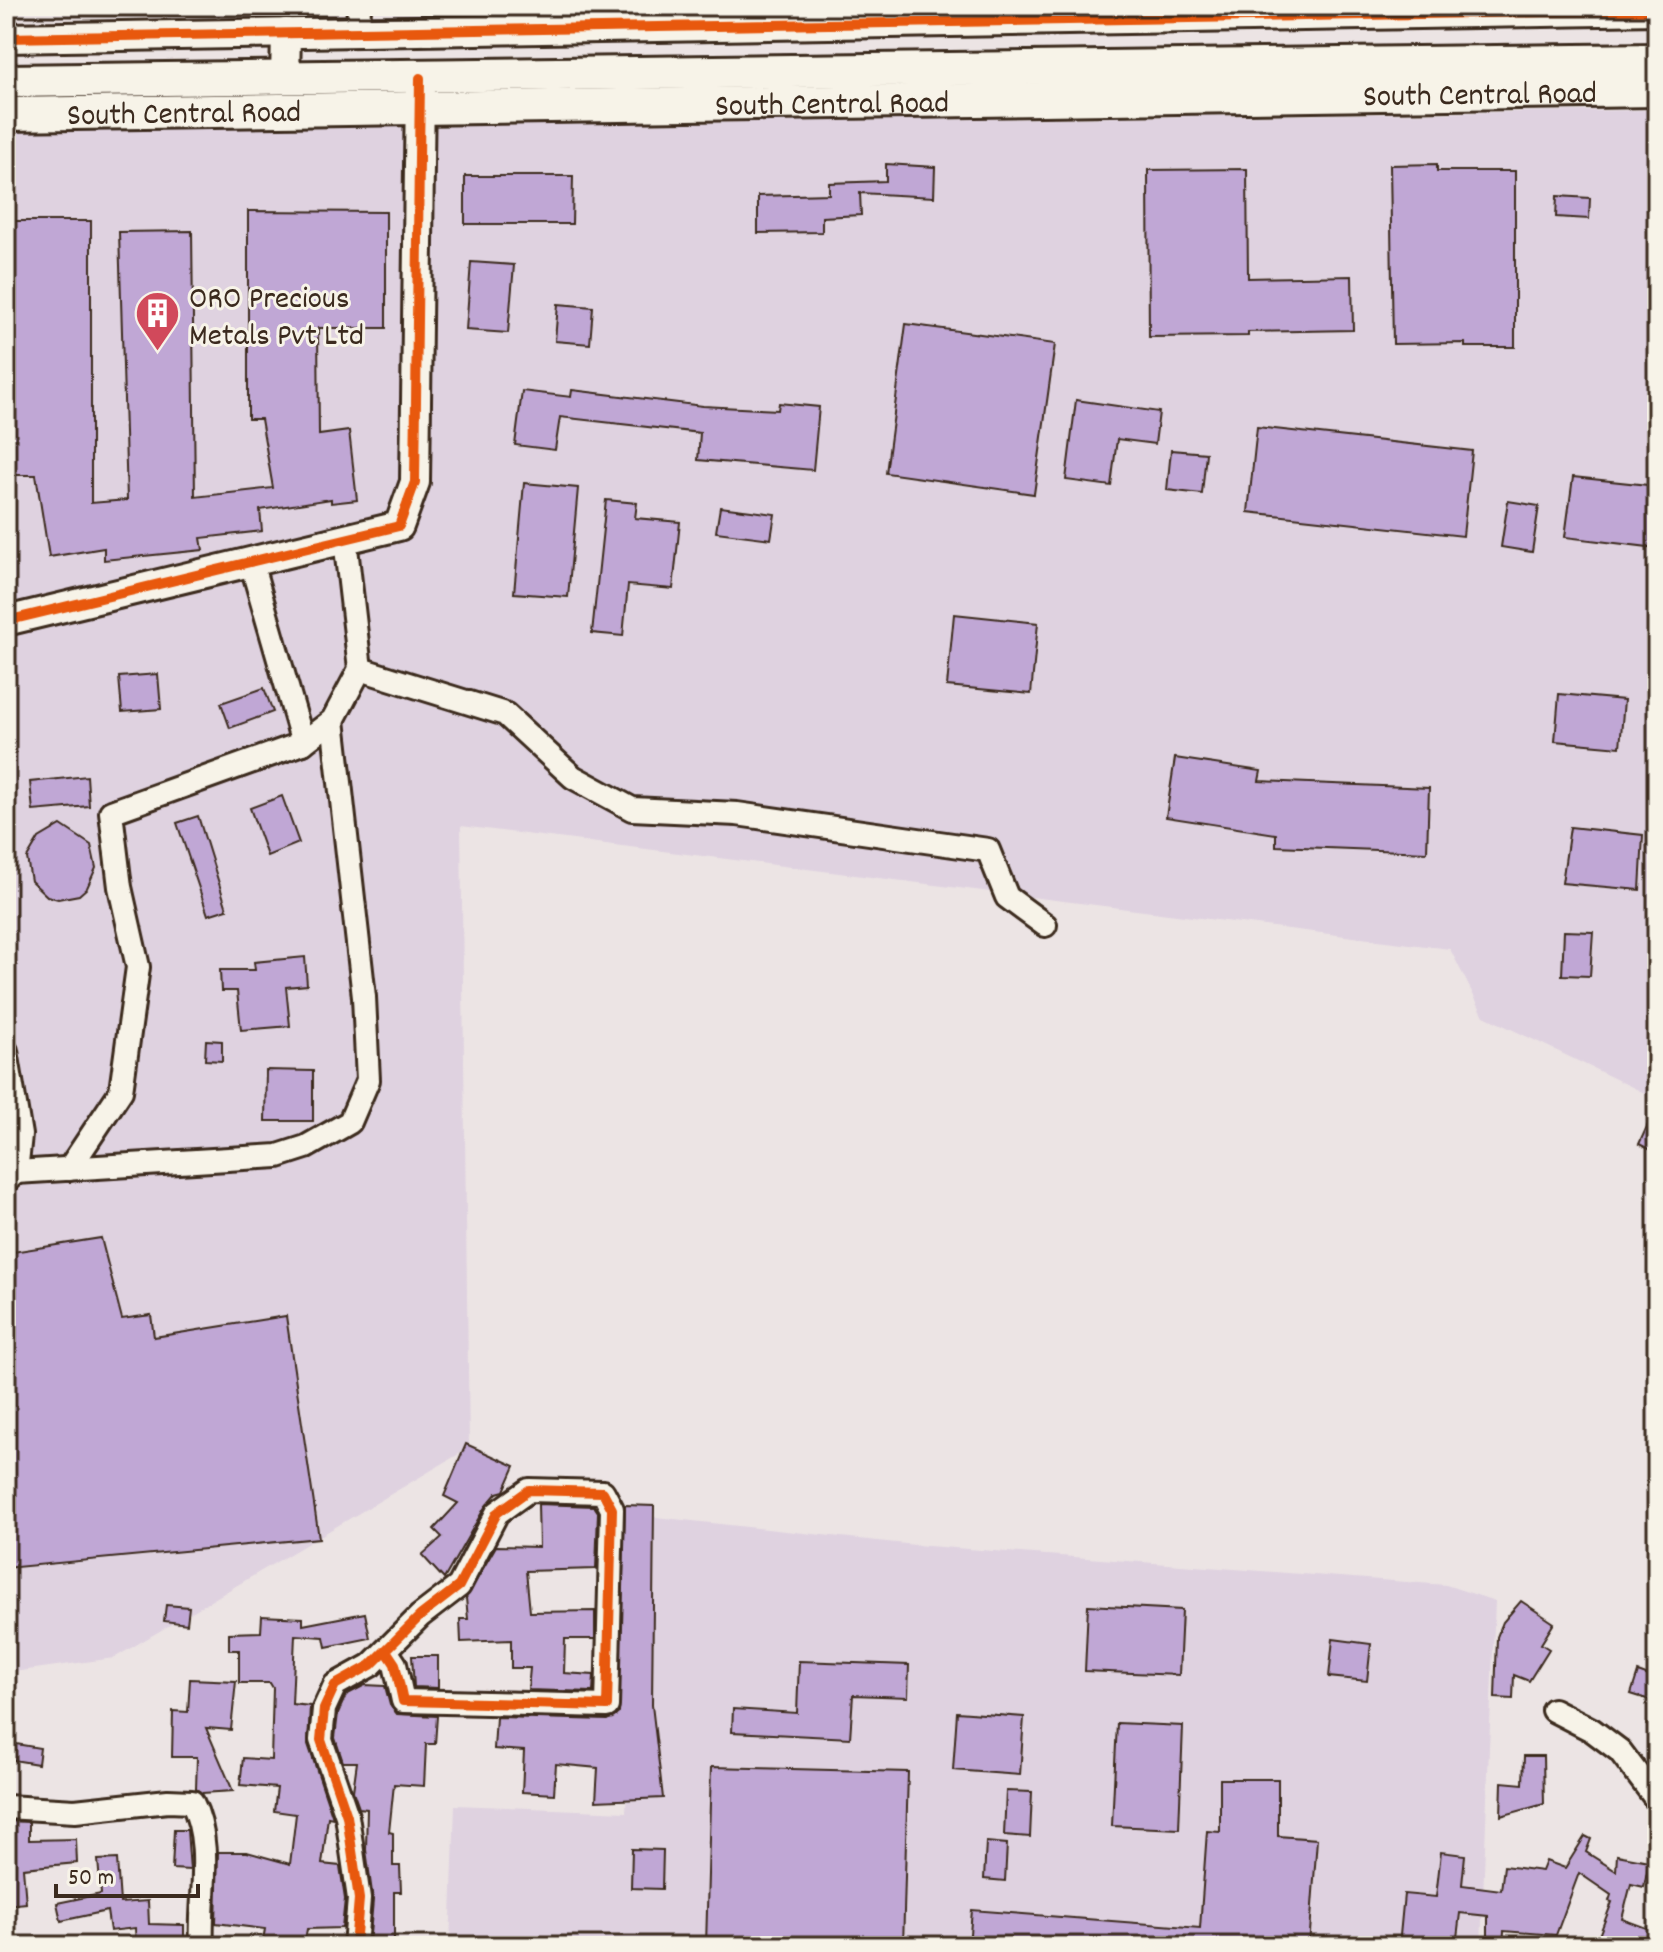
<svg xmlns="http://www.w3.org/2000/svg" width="1663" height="1952" viewBox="0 0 1663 1952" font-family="Dekko,sans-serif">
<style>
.built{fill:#dfd2e0}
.building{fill:#c0a7d5;stroke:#3b2a1e;stroke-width:2}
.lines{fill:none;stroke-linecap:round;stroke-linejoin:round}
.minor-casing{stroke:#3b2a1e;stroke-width:28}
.tertiary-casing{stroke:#3b2a1e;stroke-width:34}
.secondary-casing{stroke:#3b2a1e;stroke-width:38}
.minor{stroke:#f7f3e8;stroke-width:22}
.tertiary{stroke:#f7f3e8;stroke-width:28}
.secondary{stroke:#f7f3e8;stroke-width:32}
.cycleway-casing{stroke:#f7f3e8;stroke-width:15}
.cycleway{stroke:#e8590c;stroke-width:10}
.labels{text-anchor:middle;stroke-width:6;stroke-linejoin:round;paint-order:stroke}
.street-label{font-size:32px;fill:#3b2a1e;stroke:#f7f3e8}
.poi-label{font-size:32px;fill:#3b2a1e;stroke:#f7f3e8;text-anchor:start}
</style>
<rect width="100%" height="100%" fill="#ece4e4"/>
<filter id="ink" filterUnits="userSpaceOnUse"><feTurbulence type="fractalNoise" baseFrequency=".0125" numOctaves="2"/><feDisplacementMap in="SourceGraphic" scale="16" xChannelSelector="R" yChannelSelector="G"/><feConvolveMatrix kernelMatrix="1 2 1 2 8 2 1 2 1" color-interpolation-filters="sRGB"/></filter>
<g filter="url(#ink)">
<!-- built -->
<g class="built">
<path d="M1657,110V1099L1484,1016L1450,949L461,826L469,1448L114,1658L6,1673V132Z"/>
<path d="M637,1515L915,1545L1446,1585L1495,1601L1481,1946H450L455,1805L626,1812Z"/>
</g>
<!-- building -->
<g class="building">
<path d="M886,164L935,167L934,197L860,193L861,215L822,217V232L758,233V196L829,194V183L886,181Z"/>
<path d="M1437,164V171H1515V347H1465V343L1393,344L1390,165Z"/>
<path d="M1247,169L1248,278L1352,276L1353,330L1248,332V336L1149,337L1148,170Z"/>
<path d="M465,176H573L572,224H465Z"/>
<path d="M1557,196L1590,198L1589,219L1556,217Z"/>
<path d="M248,211L386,212V328H318L319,435L349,431L357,500L331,503V499L260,510L262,531L201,538L203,550L104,560V548L49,557L36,475H7V221H91V503L127,500L119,232L192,231L195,497L273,488L261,419H248Z"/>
<path d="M471,262L514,265L508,333L466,330Z"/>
<path d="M558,304L593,307L590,344L555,341Z"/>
<path d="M906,324L1055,344L1034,494L886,473Z"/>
<path d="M572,390L703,406L778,410L779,403L819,407L813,470L698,460L700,433L560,417L555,450L515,445L522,391L571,397Z"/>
<path d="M1076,400L1159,412L1155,444L1117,439L1111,486L1066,480Z"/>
<path d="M1257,427L1472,451L1463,536L1248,512Z"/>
<path d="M1171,450L1206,453L1202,494L1167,490Z"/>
<path d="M1573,477L1657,486V548L1565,537Z"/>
<path d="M524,483L578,488L568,597L514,593Z"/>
<path d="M606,500L637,503L635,518L680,522L673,589L628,585L623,636L592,633Z"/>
<path d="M1508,501L1539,506L1532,552L1501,547Z"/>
<path d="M720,507L775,514L771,539L716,532Z"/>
<path d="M954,614L1038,623L1031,694L947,686Z"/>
<path d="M158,674L161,709L122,712L119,677Z"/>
<path d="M264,688L273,712L230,728L221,703Z"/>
<path d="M1559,694L1624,700L1620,747L1555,741Z"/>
<path d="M1175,758L1261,771L1259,781L1429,788L1427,852L1276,846V834L1166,817Z"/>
<path d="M87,776L89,806L33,811L30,782Z"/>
<path d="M282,796L299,843L267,856L250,808Z"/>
<path d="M198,816L227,909L208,915L177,823Z"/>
<path d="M61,825L91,845L96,868L87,888L79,895L58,899L47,896L31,881L27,858L39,838Z"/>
<path d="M1570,827L1643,835L1640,890L1562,883Z"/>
<path d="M1564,931L1593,932L1590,976L1562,975Z"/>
<path d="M305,957L307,985L286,987L290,1026L241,1030L237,991H221L220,970H255L254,962Z"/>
<path d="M206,1040L222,1041V1061L205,1060Z"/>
<path d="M266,1070L313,1071V1121H265Z"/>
<path d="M1657,1105V1153L1639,1144Z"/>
<path d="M101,1238L122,1319L151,1315L154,1337L286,1316L319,1538L6,1568V1253Z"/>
<path d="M466,1444L515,1466L504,1491L497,1493L485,1507L444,1579L422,1555L442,1537L434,1529L458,1503L444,1496Z"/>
<path d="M538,1504L594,1506L598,1512L596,1569L526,1571L530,1612L595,1611V1639H565L564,1673L594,1675L593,1692L528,1690L530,1668H511V1640L461,1642L460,1619H468L466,1598L496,1546L539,1547Z"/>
<path d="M625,1505L654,1506L652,1705L663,1798L596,1801L598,1768L556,1764L554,1794L522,1792L524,1751L494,1749L496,1717L607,1720L619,1713Z"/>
<path d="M1521,1601L1554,1623L1541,1644L1549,1649L1529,1681L1514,1675L1513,1699L1495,1698L1497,1637L1503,1622Z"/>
<path d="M166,1605L189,1607L187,1624L164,1621Z"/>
<path d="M1088,1605L1182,1610L1179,1675L1085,1671Z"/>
<path d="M365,1613L370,1638L326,1647L324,1637L295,1635L292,1704L310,1706L308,1744L333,1818L328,1817L322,1864L340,1866L345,1899L342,1928L307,1929L304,1946H262L265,1929L216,1923L218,1852H247L290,1864L296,1814L274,1811L277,1788L240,1785L243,1758L271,1760L273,1688L270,1683H239V1650H229V1633L261,1632L262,1616L303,1618V1625Z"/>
<path d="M1333,1639L1371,1644L1367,1681L1329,1677Z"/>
<path d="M412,1656H438V1688L414,1687Z"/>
<path d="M799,1661L909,1665L908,1697L853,1695L850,1738L732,1732L733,1709L797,1713Z"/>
<path d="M1638,1672L1657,1679L1650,1700L1631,1694Z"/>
<path d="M190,1679L236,1681L231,1730L206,1728L233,1791L202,1793L196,1789L197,1757H172L173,1711L188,1712Z"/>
<path d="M365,1685L385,1686L390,1705L397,1714L437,1716L435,1744H426L424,1786L394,1784L389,1832L393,1833V1866H400L401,1892H394V1946H369L373,1900L366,1850L367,1809L359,1808L353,1791L357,1762H343L335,1738L338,1713L346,1695Z"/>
<path d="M957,1712L1024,1717L1020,1775L953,1770Z"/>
<path d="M1117,1723L1183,1726L1179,1829L1112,1826Z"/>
<path d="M10,1743L40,1748L38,1764L7,1759Z"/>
<path d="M1524,1756H1543L1544,1804L1501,1816L1502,1782L1523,1784Z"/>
<path d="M711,1767L908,1772L903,1946H706Z"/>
<path d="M1220,1779H1278V1836L1317,1839L1309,1946H969L972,1910L1200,1928L1207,1831L1220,1832Z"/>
<path d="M1006,1791L1032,1792L1030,1837L1004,1835Z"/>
<path d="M6,1821L29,1822V1840L76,1839L77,1863L23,1868L26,1903L6,1905Z"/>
<path d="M174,1830H187L190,1870L172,1869Z"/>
<path d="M1585,1836L1591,1839L1586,1852L1616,1871L1617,1855L1649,1861L1644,1887L1631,1884L1622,1919L1657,1932V1946H1595L1612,1902L1609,1901L1611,1895L1579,1873L1556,1935L1504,1931L1503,1946H1488V1916L1460,1913L1456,1946H1399L1404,1894L1436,1897L1441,1852L1465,1855L1462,1885L1501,1890L1504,1866L1542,1871L1546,1861L1565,1868Z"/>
<path d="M986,1842L1007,1844L1005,1881L984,1879Z"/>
<path d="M632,1849L663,1850L662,1889L631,1888Z"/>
<path d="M117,1859L120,1903L148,1901L149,1924L184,1925V1941L136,1945L135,1928L110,1931L107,1911L61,1921L57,1903L101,1894L98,1860Z"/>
</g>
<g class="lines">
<defs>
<g id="minor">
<path d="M358,32L359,6"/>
<path d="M251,562L303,743L333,720L360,669L345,539"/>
<path d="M360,669L505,714L573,777L632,809L737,814L988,850L1007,897L1045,925"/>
<path d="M6,1051L20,1135L16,1172L7,1180"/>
<path d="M69,1169L121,1091L138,967L120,887L111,812L303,743"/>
<path d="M16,1172L278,1156L306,1147L350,1122L368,1080L364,997L333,720"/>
<path d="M1553,1710L1592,1730L1620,1751L1657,1800"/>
<path d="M6,1807L75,1811L168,1801L192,1802C214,1845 199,1900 202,1946"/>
<path d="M355,1946L359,1899L347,1816L321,1740L324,1709L335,1685L371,1665L420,1616L459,1586L497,1513L529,1490L603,1492L612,1509L607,1706L403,1701L395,1664L387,1652"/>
</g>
<g id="tertiary">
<path d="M6,38L1657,10"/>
<path d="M285,79L286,33"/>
<path d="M6,621L399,526L415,482L420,86"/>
</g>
<g id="secondary">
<path d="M6,81L1657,60"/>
<path id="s1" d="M6,114L1657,90"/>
</g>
</defs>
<!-- minor casing -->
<use href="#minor" class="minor-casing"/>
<!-- tertiary casing -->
<use href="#tertiary" class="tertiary-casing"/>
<!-- secondary casing -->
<use href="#secondary" class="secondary-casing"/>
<!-- minor -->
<use href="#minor" class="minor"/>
<!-- tertiary -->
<use href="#tertiary" class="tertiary"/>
<!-- secondary -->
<use href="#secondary" class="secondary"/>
<defs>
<g id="cycleway">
<path d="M6,38L1657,10"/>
<path d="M6,621L399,526L415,482L420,78"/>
<path d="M355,1946L359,1899L347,1816L321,1740L324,1709L335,1685L371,1665L420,1616L459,1586L497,1513L529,1490L603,1492L612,1509L607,1706L403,1701L395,1664L387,1652"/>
</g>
</defs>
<!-- cycleway casing -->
<use href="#cycleway" class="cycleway-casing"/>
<!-- cycleway -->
<use href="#cycleway" class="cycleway"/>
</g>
</g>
<!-- icons -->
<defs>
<symbol id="building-pin" viewBox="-11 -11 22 30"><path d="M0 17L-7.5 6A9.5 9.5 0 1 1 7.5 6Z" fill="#d1495b" stroke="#f7f3e8"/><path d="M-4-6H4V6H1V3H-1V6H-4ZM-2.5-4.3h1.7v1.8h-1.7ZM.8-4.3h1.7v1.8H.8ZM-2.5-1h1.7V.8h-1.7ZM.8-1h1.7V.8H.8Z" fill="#fff"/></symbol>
</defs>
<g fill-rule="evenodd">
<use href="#building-pin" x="132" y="288" width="51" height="69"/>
</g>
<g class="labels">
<!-- street labels -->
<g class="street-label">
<text dy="11" stroke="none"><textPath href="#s1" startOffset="1474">South Central Road</textPath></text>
<text dy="11" stroke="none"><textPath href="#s1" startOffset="826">South Central Road</textPath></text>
<text dy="11" stroke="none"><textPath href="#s1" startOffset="178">South Central Road</textPath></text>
</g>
<!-- poi labels -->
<g class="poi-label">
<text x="189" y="307">ORO Precious<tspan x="189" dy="37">Metals Pvt Ltd</tspan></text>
</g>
</g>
<!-- margin -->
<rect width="1663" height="1952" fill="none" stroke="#f7f3e8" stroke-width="32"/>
<rect x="16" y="16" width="1631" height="1920" fill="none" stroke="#3b2a1e" stroke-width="3" filter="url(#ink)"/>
<!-- scale -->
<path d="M56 1884v12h142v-12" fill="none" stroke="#3b2a1e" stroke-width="4"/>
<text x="68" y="1884" font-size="24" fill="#3b2a1e" stroke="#f7f3e8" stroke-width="6" paint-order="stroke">50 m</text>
</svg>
